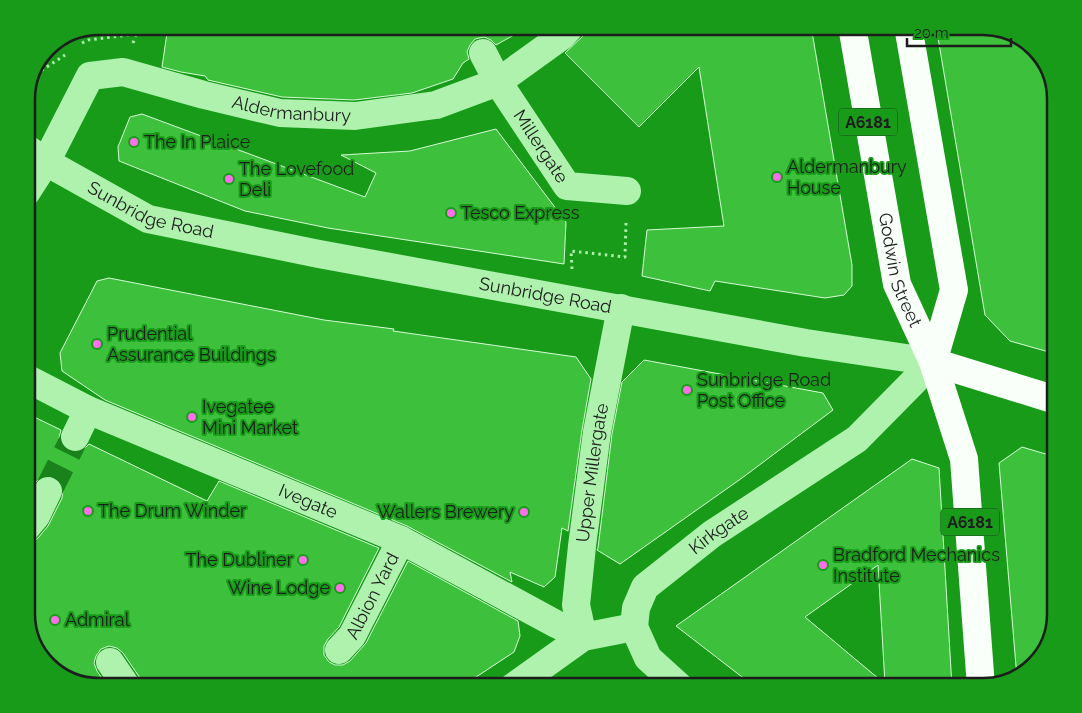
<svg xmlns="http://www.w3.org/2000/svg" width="1082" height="713" viewBox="0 0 1082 713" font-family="Raleway,sans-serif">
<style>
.building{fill:#3dc03c;stroke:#d6fcd6;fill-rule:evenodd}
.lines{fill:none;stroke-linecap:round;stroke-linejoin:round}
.minor-tunnel{stroke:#19821a;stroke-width:28;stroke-dasharray:28 14;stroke-linecap:butt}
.path{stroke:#aef2ae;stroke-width:3;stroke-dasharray:2.5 4;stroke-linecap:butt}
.minor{stroke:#aef2ae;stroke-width:28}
.major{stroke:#f9fff9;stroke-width:28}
.poi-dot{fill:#ff6fe9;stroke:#189b19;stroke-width:2}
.labels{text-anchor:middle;stroke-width:4;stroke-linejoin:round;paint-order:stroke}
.shield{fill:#189b19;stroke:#1c431c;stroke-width:1}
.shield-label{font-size:16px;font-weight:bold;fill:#1d1d1d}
.street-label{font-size:18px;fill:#1d1d1d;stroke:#189b19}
.poi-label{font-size:18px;fill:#1d1d1d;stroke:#189b19;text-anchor:start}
.rim{fill:none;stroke:#1d1d1d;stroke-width:2.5}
</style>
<rect width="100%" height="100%" fill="#189b19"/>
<!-- building -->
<g class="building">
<path d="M168,26H530L496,45L491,40L484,37L475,39L470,45L467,52L469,59L463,63L453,79L412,93L354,100L282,97L208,80L205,76L181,72L162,67Z"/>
<path d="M586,26H811L852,265V286L844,295L825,298L715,281L710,291L642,276L647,230L724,226L699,67L639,127L565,53L583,36Z"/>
<path d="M936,26H983L1023,38L1046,63L1056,95V354L1010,341L985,315Z"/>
<path d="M142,114L365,197L376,173L341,155L410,151L496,129L566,222L564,264L328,228L245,211L119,161L118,147L130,117Z"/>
<path d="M109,278L324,320L394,329L393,331L576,357L591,379L582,430L568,531L562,528L555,577L544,587L510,572L512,582L407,526L105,400L62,371L60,353L97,281Z"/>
<path d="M644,360L823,393L833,410L742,478L620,564L597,550L598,548L612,434L622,382Z"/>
<path d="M26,413L61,430L59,438L62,445L69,451L76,453L83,450L89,444L207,501L219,481L379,548L339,627L328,639L324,646V655L329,662L335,665H343L350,661L366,643L408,561L518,621L520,636L514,652L461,687H142L140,678L123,653L117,648L109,646L101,649L96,656L94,663L97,671L108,687H99L59,675L36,650L26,618V543L32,542L38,538L48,526L62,498L63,489L61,483L55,477L46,476L40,478L34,484L26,500Z"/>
<path d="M1022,447L1056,457V614L1044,654L1017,678L999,463Z"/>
<path d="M912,459L939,468L952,687H755L676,626ZM878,565L885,684L805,617Z"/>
</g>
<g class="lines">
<!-- minor-tunnel -->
<path class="minor-tunnel" d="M48,491L75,437"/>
<!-- path -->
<g class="path">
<path d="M82,43L88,40L136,34"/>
<path d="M133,43L139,26"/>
<path d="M36,74L65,55"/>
<path d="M572,269L571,251L625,257L626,223"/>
</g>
<!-- minor -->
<g class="minor">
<path id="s1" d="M483,53L498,82L567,186L627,191"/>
<path id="s2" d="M26,148L46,162L148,219L319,254L806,343L933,362"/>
<path id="s3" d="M26,193L46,162L90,76L123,72L204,95L280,113L355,116L436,105L498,82L562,36L571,26"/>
<path id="s4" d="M26,378L88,410L401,540L556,624L583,637"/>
<path d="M75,437L88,410"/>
<path d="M26,528L36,516L48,491"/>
<path id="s5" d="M634,627L636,608L645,587L712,534L857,439L933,362"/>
<path d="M634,627L648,658L680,687"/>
<path id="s6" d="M583,637L576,605L582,546L597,432L621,308"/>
<path id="s7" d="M339,650L352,636L401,540"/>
<path d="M110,662L127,687"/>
<path d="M513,687L583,637L634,627"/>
</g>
<!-- major -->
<g class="major">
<path id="s8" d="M852,26L897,284L933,362L964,459L981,687"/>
<path d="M908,26L954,290L933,362"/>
<path d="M933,362L1056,400"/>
</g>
</g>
<!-- markers -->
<g class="poi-dot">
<circle cx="134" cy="142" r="5"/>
<circle cx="777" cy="177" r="5"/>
<circle cx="229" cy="179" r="5"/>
<circle cx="451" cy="213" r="5"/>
<circle cx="97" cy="344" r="5"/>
<circle cx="687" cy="390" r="5"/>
<circle cx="192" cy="417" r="5"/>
<circle cx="88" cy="511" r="5"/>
<circle cx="524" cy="512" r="5"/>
<circle cx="303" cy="560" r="5"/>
<circle cx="823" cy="565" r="5"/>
<circle cx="340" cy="588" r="5"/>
<circle cx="55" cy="620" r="5"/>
</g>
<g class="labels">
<!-- shield labels -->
<g class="shield">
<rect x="839" y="108.5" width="58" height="27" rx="4"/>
<rect x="941" y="508.5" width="58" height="27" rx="4"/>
</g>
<g class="shield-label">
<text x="868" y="128">A6181</text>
<text x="970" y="528">A6181</text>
</g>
<!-- street labels -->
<g class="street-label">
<text dy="6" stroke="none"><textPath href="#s3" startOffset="340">Aldermanbury</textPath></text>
<text dy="6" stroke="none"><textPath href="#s1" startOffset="110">Millergate</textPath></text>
<text dy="6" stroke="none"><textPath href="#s2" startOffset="141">Sunbridge Road</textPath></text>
<text dy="6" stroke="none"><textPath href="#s8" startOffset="249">Godwin Street</textPath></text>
<text dy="6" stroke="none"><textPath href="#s2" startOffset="546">Sunbridge Road</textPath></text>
<text dy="6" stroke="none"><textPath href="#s6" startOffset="166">Upper Millergate</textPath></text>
<text dy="6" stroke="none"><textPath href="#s4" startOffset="308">Ivegate</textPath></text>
<text dy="6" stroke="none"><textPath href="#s5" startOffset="135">Kirkgate</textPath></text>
<text dy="6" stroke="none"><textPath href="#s7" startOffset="64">Albion Yard</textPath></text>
</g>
<!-- poi labels -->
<g class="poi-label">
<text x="144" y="148">The In Plaice</text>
<text x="787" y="173">Aldermanbury<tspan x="787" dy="21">House</tspan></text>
<text x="239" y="175">The Lovefood<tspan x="239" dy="21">Deli</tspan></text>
<text x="461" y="219">Tesco Express</text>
<text x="107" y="340">Prudential<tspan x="107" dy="21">Assurance Buildings</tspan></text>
<text x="697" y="386">Sunbridge Road<tspan x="697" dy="21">Post Office</tspan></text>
<text x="202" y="413">Ivegatee<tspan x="202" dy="21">Mini Market</tspan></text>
<text x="98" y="517">The Drum Winder</text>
<text x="514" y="518" text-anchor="end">Wallers Brewery</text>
<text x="833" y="561">Bradford Mechanics<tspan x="833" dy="21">Institute</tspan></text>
<text x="293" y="566" text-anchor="end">The Dubliner</text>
<text x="330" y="594" text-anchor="end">Wine Lodge</text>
<text x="65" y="626">Admiral</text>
</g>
</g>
<!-- crop -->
<path d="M0 0H1082V713H0ZM99 35H983A64 64 0 0 1 1047 99V614A64 64 0 0 1 983 678H99A64 64 0 0 1 35 614V99A64 64 0 0 1 99 35Z" fill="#189b19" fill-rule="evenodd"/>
<path class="rim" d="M99 35H983A64 64 0 0 1 1047 99V614A64 64 0 0 1 983 678H99A64 64 0 0 1 35 614V99A64 64 0 0 1 99 35Z"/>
<!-- scale -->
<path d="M907 38v8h104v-8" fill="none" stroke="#1d1d1d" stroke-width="2.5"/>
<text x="914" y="38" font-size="15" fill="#1d1d1d" stroke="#189b19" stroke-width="4" paint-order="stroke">20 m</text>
</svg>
